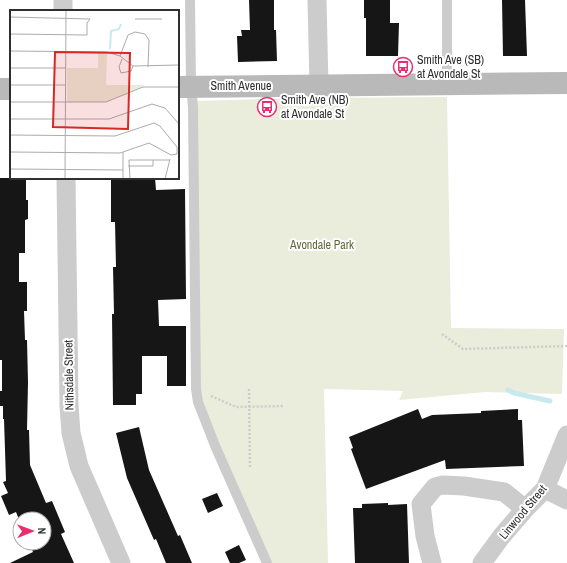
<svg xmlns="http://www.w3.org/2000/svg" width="567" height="563" viewBox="0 0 567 563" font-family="'Archivo Narrow',sans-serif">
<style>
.green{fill:#eaeddc}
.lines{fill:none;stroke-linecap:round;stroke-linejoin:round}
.stream{stroke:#c8e9ed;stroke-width:5}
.building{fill:#161616}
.path{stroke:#ccc;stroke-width:2.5;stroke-dasharray:2 2;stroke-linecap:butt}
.lane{stroke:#ccc;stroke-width:10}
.street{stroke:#ccc;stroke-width:19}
.secondary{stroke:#b9b9b9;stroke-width:22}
.labels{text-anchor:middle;stroke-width:4;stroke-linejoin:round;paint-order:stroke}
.poi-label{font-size:12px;fill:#2f2f2f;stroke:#fff;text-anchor:start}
.street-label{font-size:12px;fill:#2f2f2f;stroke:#fff}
.park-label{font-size:12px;fill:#606c3b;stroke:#fff}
.inset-river{fill:none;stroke:#c8e9ed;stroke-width:2}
.inset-road{fill:none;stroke:#acacac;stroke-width:1}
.view{fill:#d62828;fill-opacity:0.15;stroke:#d62828;stroke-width:2}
.inset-edge{fill:none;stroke:#2f2f2f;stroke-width:2}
</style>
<rect width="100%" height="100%" fill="#fff"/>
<!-- green -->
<path class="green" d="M447,97L451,328L564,329L562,394L485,392L399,400L403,391L324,389L328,563H267L198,402L193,101L305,98Z"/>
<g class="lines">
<!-- stream -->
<path class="stream" d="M508,390L514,393L550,401"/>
</g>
<!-- building -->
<g class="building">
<path d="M249,0H274V30H276L277,61L238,62L237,36H242L241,30H250Z"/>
<path d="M364,0H390V23H399L398,56H366V18H364Z"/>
<path d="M502,0H525L527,56H503Z"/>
<path d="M0,178H26V200H28V219L25,220V253H19V282H27V311H24L25,340H27L28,382L27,430H29L30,465L46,503L52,501L65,532L61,534L74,563H10L33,552L29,543H44V519H20V522L16,512L9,515L1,496L8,493L3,482L6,481L4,419H3V406H0V391H2V360H0Z"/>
<path d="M111,178H155L156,190L185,189L186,299L158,300L159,326H186V386H167V356H142V394H136V405H113L112,314H114L113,267H116L115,222H111Z"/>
<path d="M418,409L422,419L432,415L481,413V411L518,409V420H522L524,466L446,469L445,460L366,489L351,449L353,448L349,437Z"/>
<path d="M139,427L149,470L178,536L180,535L192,563H166L156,539L154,540L127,478L116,433Z"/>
<path d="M217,493L223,506L208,513L202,499Z"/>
<path d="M388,503V505L407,504L409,563H355L353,508H362V504Z"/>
<path d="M239,545L246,560L239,563H230L225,552Z"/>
</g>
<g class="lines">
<!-- path -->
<g class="path">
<path d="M442,334L463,349L567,346"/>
<path d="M249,389L250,469"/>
<path d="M211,396L236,407L284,406"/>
</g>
<!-- lane -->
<g class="lane">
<path d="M190,0L191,86L193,107L196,389L198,402L216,448L267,563"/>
<path d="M447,0V84"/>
</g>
<!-- street -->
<g class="street">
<path d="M63,0V11"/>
<path d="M317,0L319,86"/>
<path d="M66,178L69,405L71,433L79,466L121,563"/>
<path d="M545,489L567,500"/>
<path d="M432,563L425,536L421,504L435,487L443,485L464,486L504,492L525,509"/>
<path d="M482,563L501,537L525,509L545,489L567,435"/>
</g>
<!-- secondary -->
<g class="secondary">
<path d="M178,87L567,83"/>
<path d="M0,89H11"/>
</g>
</g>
<!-- icons -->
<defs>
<symbol id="bus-ring" viewBox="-11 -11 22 22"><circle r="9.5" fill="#fff" stroke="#ea2d70" stroke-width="1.5"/><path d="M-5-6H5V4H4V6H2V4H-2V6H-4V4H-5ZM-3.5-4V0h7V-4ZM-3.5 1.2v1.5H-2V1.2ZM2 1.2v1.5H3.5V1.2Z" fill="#ea2d70"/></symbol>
</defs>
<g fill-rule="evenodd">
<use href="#bus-ring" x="392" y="56" width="22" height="22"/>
<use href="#bus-ring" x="256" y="96" width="22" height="22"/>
</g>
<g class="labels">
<!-- poi labels -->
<g class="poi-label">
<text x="417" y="64">Smith Ave (SB)<tspan x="417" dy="14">at Avondale St</tspan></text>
<text x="281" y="104">Smith Ave (NB)<tspan x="281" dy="14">at Avondale St</tspan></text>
</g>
<!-- street labels -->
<g class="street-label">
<text x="241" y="90">Smith Avenue</text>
<text transform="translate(69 375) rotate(-91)" y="4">Nithsdale Street</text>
<text transform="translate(523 512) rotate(-50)" y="4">Linwood Street</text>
</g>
<!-- park labels -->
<g class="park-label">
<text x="322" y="249">Avondale Park</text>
</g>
</g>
<!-- overview -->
<g transform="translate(10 10)">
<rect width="169" height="169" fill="#fff"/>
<path d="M88,43L97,44L96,75H133V77L97,92H57V58H88Z" fill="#eaeddc"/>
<path class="inset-river" d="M100,39L101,21L109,19L111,14"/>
<path class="inset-road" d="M0,7L80,9L77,13V25L0,24M125,9H152M0,41L97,42L110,46L123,56L169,55M110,46L118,25L125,22L135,24L139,30L138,57M112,49L109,57L111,63L121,61L123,56M0,58H56M0,75H55M0,92H96L133,77H169M0,109H99L142,94L155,98L169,114M0,125L105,126L144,113L150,116L167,137V144L161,145M0,142L110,143L139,133L161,145M113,142V169M118,156H143V150M0,159L113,160M55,169L56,0M120,169L119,150H160M155,169L160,149"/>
<path class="view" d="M45,42L120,43L118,119L43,117Z"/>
<rect width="169" height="169" class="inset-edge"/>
</g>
<!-- north arrow -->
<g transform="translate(32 531) rotate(89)"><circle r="19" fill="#ffffff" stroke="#acacac"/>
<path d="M0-3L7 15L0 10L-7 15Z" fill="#ea2d70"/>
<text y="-6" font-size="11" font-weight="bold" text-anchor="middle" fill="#2f2f2f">N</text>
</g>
</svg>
